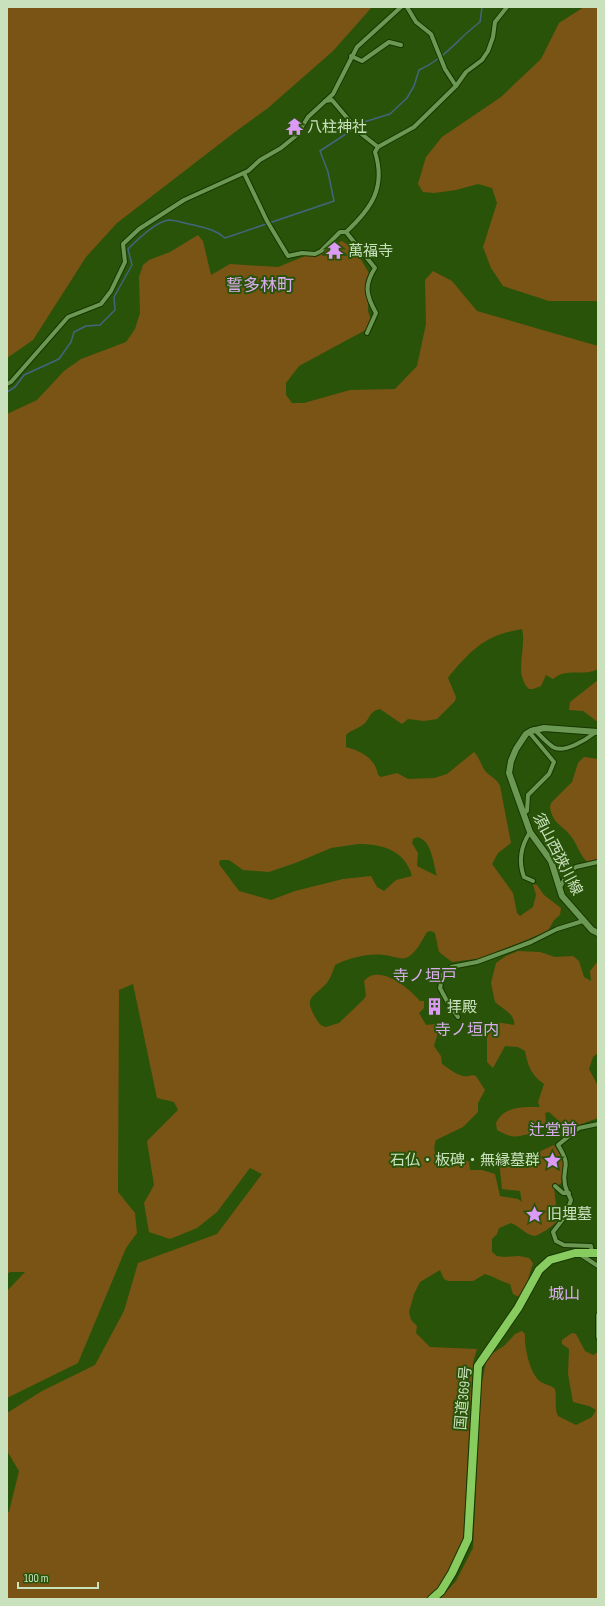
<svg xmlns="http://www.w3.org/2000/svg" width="605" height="1606" viewBox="0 0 605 1606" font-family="'Sofia Sans Condensed','Noto Sans JP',sans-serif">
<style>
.green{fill:#7a5414;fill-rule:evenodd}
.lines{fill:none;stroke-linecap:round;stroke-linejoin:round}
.stream{stroke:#41667d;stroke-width:1.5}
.street-casing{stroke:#173600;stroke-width:6}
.secondary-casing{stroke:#173600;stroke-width:8}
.highway-casing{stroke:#173600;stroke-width:10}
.street{stroke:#6b9853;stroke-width:4}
.secondary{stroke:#6b9853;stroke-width:6}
.highway{stroke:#88cc60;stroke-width:8}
.labels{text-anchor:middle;stroke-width:4;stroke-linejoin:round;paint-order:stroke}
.poi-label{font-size:15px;fill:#c9e1bd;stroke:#2a530a;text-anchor:start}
.street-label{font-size:15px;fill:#c9e1bd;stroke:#2a530a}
.neighbourhood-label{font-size:16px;fill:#d9aded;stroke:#2a530a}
.quarter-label{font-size:17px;fill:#d9aded;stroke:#2a530a}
</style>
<rect width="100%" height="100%" fill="#2a530a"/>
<!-- green -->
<g class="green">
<path d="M7,7H372L333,51L268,108L235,132L117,223L86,257L33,340L7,358Z"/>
<path d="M584,7H598V301H549L503,286L491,268L483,247L497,203L492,188L478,184L456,190L434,193L423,192L418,184L426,157L442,137L501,97L541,59L559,23Z"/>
<path d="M198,235L203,241L211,275L230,264L278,267L342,241L355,250L369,273L368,311L373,326L299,366L286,383V395L292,403H304L350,390L395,389L417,366L426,324L425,280L433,271L452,281L477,311L598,346V669C583,677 567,667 553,679L546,675L541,686L533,689H529C513,673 527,648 522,629C486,635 473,648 450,675L448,678L456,697L455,701L437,719L424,721L408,719L402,724L380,709C370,711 371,716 365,723C360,728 352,729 346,735V747C361,751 375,758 378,775L381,777L397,773L408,779L434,778L447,774L474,752C480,758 481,766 486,772C491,777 497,779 500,786L511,843L498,853L492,864L513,893L517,913L520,916L533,907L536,895L533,884L537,885L544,895L561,908L560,915L554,920L548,931L483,958L452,962L439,952L435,933L431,931L427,932C422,940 417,952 408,957C401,961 391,955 384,955C368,953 349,958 335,965C333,971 330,980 325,985C312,998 304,997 315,1017C318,1022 320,1026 326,1027L339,1023L363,1000L366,996L364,981C379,963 409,988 420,1001H424V1008L419,1013L426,1025L436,1024C440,1031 436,1038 434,1046L441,1056L442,1064C451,1070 462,1080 472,1075L476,1076L485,1090L478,1103V1112L463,1127L436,1140C427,1168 457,1154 469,1162L470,1170H482L495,1174L500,1196L518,1199L522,1202L520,1191L502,1189L499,1160L505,1158H525L554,1145L563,1159V1182L554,1188L556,1205L563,1210C562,1221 545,1232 535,1236C525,1235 520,1226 511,1223L499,1228L497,1234L492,1239V1252L497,1256L504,1257L519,1256L529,1258L533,1263C532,1268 530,1271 529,1276C526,1285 528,1290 519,1297L513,1294L510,1284C502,1282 495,1277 485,1274L473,1281H448L444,1279L440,1270L420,1282L414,1294L409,1312L411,1320L417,1326L416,1333L430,1347L477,1349L473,1362L463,1541L449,1573L437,1592L428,1599H7V1512H9L19,1471L7,1451V1413L42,1391L95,1365L124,1311L138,1263L217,1234L262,1174L250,1168L217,1212L197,1228L170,1239L149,1232L144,1203L154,1185L147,1141L178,1110L174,1102L157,1098L133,984L119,990L118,1192L135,1213L137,1233L126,1248L78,1363L7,1398V1291L25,1272H10L7,1274V414L37,400L64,371L81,359L126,342L135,329L140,313L139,277L143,265L149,260L170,252ZM417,837C432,840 433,863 437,876L417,866L418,853L412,843L413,839ZM358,844C382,844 405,850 412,876L396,880L384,891L377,887L371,876L343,879L295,891L271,900L239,891L219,864L220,860H229L243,870L269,872L298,862L331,848Z"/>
<path d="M598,680V722L583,711L569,710L570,702Z"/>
<path d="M584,757L598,759V859L587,862C578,852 577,843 570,835C561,824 553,824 550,807L551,803L572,782L578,763Z"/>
<path d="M518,951L540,952L555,957L573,956L579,961L584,977L591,981L590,971L598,961V1053L593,1057L589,1069L598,1086V1118L573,1127L561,1123L549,1112L545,1113L546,1121L540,1132C519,1134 518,1142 497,1130L496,1123C504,1106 523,1107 540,1107L538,1102L544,1084C531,1075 528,1066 525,1051L518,1047L505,1046L493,1068L487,1062V1025L489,1021L514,1025C516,1015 502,1008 495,1002L491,983L496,963L506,956Z"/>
<path d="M522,1331L525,1334C524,1347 530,1375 541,1382C546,1385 551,1385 555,1389C557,1399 554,1407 558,1416L576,1425L592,1417L596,1410L589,1406L573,1402L568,1374L569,1349L562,1344V1340L572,1333L576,1334L585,1351L593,1355L598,1352V1599H440L456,1581L473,1548L481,1387L487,1357L505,1345L515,1334Z"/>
</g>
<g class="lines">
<!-- stream -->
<path class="stream" d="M7,392L15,387L24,375L59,359L71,342L74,332L86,326L100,325L115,310L114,297L132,265L128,249C137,240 156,221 169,220C177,220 186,224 194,225C206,228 216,230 225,238L334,201L328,172L320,151L364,122L390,114L407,98L414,86L419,70C446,58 457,39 480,22L482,7"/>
<defs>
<g id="street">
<path d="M351,56L362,61L389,42L401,45"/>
<path d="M456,86L466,72L482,60L488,51L493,37L495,22L507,7"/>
<path d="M325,101L332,100L359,132L378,147"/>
<path d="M244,173L267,221L288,256L302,253L315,254L321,251L340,232H346L375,268C364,285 366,295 376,313L367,333"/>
<path d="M346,232C372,208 386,187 375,152L378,147L414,127L456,86L445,69L431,34L416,22L407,7"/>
<path d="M7,384L11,382L68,317L101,304L111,291L125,262L123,244L139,229L184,200L248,171L260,160L281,148L297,135L308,117L333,94L357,47L401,7"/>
<path d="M534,729C540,735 546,742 553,747C564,754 587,739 596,732"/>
<path d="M523,814L527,811L528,795L549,774L554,762L529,732"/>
<path d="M530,832C521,846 518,861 524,877L533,881"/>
<path d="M559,889L568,873L576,867L598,862"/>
<path d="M458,1017L448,1003L440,988L443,974L451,967L477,962L531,942L557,929L583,921"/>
<path d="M555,1186L563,1193H569"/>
<path d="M592,1253L591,1246L564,1245L556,1241L553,1232L566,1215L571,1200C569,1195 566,1190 565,1185C561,1166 573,1169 558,1145L579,1128L598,1124"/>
<path d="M581,1255L598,1266"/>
<path d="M598,1315V1337"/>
</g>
<path id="secondary" d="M598,732L544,728L531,731L526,734L516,749L511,761L509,773L530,832L551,861L562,896L592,930L598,933"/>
<path id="highway" d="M432,1599L441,1591L452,1573L468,1539L478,1366L518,1308L539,1270L550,1260L575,1253H598"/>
</defs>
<!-- street casing -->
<use href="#street" class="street-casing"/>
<!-- secondary casing -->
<use href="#secondary" class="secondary-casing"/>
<!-- highway casing -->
<use href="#highway" class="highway-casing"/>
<!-- street -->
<use href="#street" class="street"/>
<!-- secondary -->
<use href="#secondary" class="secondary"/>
<!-- highway -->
<use href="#highway" class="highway"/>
</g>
<!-- icons -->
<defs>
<symbol id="temple-bare" viewBox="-9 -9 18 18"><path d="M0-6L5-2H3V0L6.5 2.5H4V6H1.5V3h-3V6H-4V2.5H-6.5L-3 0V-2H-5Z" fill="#da9af6" stroke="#2a530a" stroke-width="2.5" paint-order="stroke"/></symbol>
<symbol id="building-bare" viewBox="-9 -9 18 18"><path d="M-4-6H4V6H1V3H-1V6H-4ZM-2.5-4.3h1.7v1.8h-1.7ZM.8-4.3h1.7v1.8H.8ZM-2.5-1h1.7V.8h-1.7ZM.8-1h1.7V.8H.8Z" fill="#da9af6" stroke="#2a530a" stroke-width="2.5" paint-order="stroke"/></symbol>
<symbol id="sight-bare" viewBox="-9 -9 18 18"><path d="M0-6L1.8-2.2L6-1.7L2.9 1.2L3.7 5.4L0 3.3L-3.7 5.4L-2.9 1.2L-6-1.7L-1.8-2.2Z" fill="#da9af6" stroke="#2a530a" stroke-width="2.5" paint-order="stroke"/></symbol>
</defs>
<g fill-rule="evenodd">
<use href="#temple-bare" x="282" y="114" width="25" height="25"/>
<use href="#temple-bare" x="322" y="238" width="25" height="25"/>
<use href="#building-bare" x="422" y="994" width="25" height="25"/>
<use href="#sight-bare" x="540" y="1148" width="25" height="25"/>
<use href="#sight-bare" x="522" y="1202" width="25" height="25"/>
</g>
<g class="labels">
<!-- poi labels -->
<g class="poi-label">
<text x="307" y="132">八柱神社</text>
<text x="348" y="256">萬福寺</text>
<text x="447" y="1012">拝殿</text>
<text x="540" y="1165" text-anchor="end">石仏・板碑・無縁墓群</text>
<text x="547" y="1219">旧埋墓</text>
</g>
<!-- street labels -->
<g class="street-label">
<text transform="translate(558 854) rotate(63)" y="5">須山西狭川線</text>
<text transform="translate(463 1398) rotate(-85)" y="5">国道369号</text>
</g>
<!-- neighbourhood labels -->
<g class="neighbourhood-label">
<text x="425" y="981">寺ノ垣戸</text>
<text x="467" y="1035">寺ノ垣内</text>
<text x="553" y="1135">辻堂前</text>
<text x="564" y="1299">城山</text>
</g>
<!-- quarter labels -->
<g class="quarter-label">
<text x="260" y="291">誓多林町</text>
</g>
</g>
<!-- border -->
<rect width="605" height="1606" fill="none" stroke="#c9e1bd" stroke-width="16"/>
<!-- scale -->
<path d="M18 1582v6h80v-6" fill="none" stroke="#c9e1bd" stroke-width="2"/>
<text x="24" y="1582" font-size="12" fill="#c9e1bd" stroke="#2a530a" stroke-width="3" paint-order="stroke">100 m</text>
</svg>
